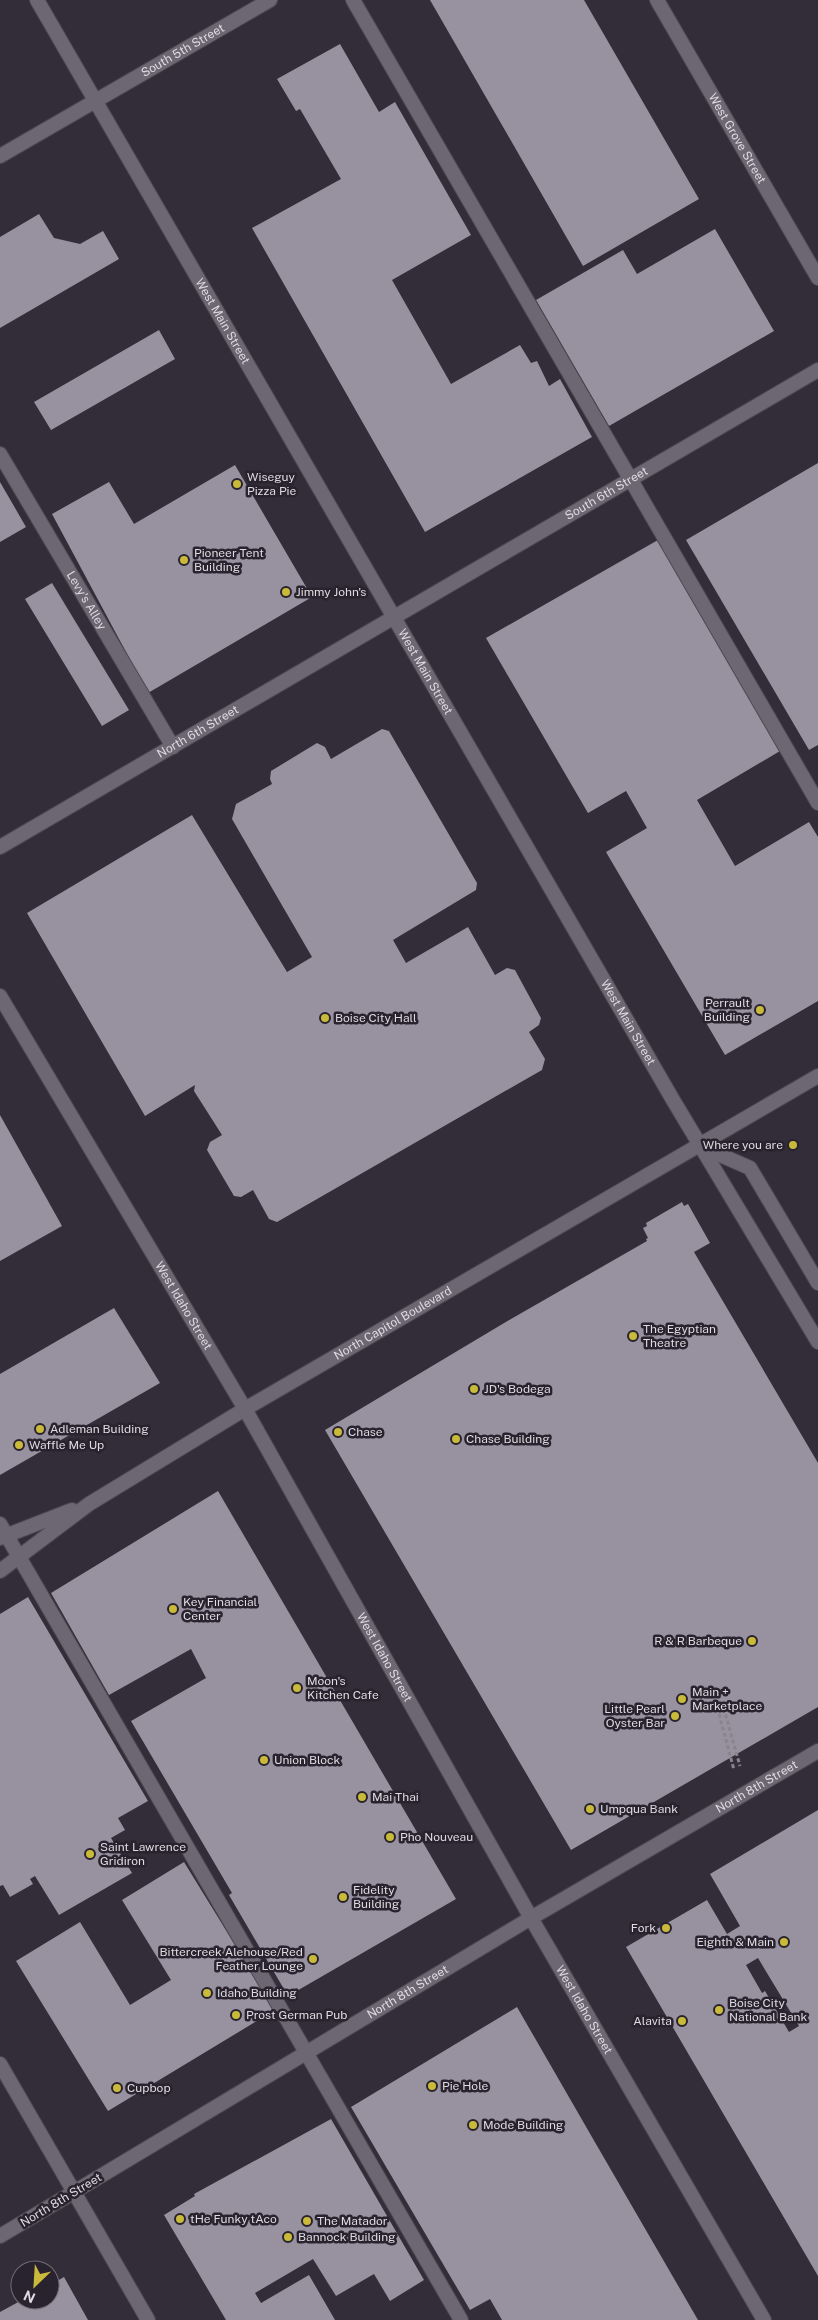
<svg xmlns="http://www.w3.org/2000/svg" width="818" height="2320" viewBox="0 0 818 2320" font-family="'Public Sans',sans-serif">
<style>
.building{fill:#9892a0;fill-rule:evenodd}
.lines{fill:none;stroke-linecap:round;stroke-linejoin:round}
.service-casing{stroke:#4d4852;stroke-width:16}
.pedestrian-casing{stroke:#4d4852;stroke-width:16}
.minor-casing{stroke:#4d4852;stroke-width:16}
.tertiary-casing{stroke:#4d4852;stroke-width:16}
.secondary-casing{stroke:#4d4852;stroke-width:16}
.path{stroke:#89858e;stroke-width:3;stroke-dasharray:4 2.5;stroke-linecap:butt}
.service{stroke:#6d6774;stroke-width:14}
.pedestrian{stroke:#6d6774;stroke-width:14}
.minor{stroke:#6d6774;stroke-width:14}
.tertiary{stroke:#6d6774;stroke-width:14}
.secondary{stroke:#6d6774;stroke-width:14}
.poi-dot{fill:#c9ba3a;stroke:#28232e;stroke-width:2}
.labels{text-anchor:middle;stroke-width:5;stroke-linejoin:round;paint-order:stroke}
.street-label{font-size:12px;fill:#dedbe2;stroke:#28232e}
.poi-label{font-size:12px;fill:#dedbe2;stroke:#28232e;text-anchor:start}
</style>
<rect width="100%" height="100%" fill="#322d38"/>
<!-- building -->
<g class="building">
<path d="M430,0H584L699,199L583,266Z"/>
<path d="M340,44L379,112L395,102L471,235L392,280L451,384L520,345L531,363L537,361L549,386L560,379L592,437L425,532L252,228L341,179L300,109L296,111L277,79Z"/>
<path d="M39,214L54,238L80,244L103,231L119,259L0,328V237Z"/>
<path d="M715,229L774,331L609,426L536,300L623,250L637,274Z"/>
<path d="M159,330L175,359L51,430L34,402Z"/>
<path d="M818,463V745L809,750L686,540Z"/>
<path d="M235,465L312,597L148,693L52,514L109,482L134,524Z"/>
<path d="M0,482L26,527L0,542Z"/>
<path d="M658,540L780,751L697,800L735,866L809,822L818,837V1001L725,1055L606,852L647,828L626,791L588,813L486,638Z"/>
<path d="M52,583L129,710L102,726L25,599Z"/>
<path d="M382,729L389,731L477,883L476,890L393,940L406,963L468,927L495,975L507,968L515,970L541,1018L539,1025L529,1032L545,1059L542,1070L277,1222L269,1219L253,1190L241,1197L234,1196L207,1150L210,1142L222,1135L194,1091L195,1085L145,1116L27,913L192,815L287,972L312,957L232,819L236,804L272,784L270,779L271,771L317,743L325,747L331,759Z"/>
<path d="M0,1115L62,1226L0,1261Z"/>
<path d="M682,1202L684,1206L688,1204L710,1243L694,1252L818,1463V1707L571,1850L325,1430L511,1319L647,1241L646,1239L648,1238L643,1228L647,1226L646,1223Z"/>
<path d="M114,1308L160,1383L0,1475V1374Z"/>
<path d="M218,1491L456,1899L288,1996L229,1895L232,1893L131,1721L206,1678L191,1649L109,1695L51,1593Z"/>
<path d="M28,1597L148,1801L118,1818L125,1830L111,1838L132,1873L59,1915L35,1876L30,1879L33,1884L10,1897L3,1885L0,1886V1614Z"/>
<path d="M818,1810V2276L626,1947L707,1900L727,1934L740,1926L710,1874ZM758,1958L799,2026L789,2032L765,1991L762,1993L746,1965Z"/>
<path d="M184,1862L275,2010L108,2111L16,1961L80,1922L130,2005L171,1980L122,1900Z"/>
<path d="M517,2007L596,2144L698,2320H502L490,2299L470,2310L351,2107Z"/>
<path d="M331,2119L424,2280L390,2301L374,2274L336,2296L313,2259L255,2293L261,2303L309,2275L335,2320H226L164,2215L195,2196L194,2194Z"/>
<path d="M64,2277L88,2320H0V2312L22,2300H50V2285Z"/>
</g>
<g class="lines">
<defs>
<g id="service">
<path d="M353,0L818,803"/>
<path id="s1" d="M0,454L173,747"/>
<path d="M700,1146L750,1168L818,1283"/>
<path d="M0,1524L461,2320"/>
</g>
<g id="pedestrian">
<path id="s2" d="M74,2192L531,1918"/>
</g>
<g id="minor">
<path id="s3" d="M657,0L818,278"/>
<path id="s4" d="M531,1918L818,1751"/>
</g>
<g id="tertiary">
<path id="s5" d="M0,156L270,0"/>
<path id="s6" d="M0,847L818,370"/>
<path d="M0,1538L72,1510"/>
<path d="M0,1571L89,1504L245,1409"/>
<path d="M0,2064L148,2320"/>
<path d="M0,2236L74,2192"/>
</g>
<g id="secondary">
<path id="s7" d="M37,0L673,1100L818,1342"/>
<path id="s8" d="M0,996L245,1409L531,1918L764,2320"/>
<path id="s9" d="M245,1409L818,1076"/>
</g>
</defs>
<!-- service casing -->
<use href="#service" class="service-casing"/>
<!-- pedestrian casing -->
<use href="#pedestrian" class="pedestrian-casing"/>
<!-- minor casing -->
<use href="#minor" class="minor-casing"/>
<!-- tertiary casing -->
<use href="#tertiary" class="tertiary-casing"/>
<!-- secondary casing -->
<use href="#secondary" class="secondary-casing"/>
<!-- path -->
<g class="path">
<path d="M722,1702L740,1766"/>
<path d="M719,1714L734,1770"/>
</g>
<!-- service -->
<use href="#service" class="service"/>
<!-- pedestrian -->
<use href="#pedestrian" class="pedestrian"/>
<!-- minor -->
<use href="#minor" class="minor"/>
<!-- tertiary -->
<use href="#tertiary" class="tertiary"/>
<!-- secondary -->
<use href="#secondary" class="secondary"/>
</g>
<!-- markers -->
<g class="poi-dot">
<circle cx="237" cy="484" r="5"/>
<circle cx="184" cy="560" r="5"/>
<circle cx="286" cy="592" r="5"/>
<circle cx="760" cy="1010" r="5"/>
<circle cx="325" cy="1018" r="5"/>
<circle cx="793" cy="1145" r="5"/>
<circle cx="633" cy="1336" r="5"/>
<circle cx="474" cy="1389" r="5"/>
<circle cx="40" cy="1429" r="5"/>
<circle cx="338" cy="1432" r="5"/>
<circle cx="456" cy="1439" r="5"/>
<circle cx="19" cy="1445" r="5"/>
<circle cx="173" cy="1609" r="5"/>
<circle cx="752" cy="1641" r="5"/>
<circle cx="297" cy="1688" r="5"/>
<circle cx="682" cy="1699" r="5"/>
<circle cx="675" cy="1716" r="5"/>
<circle cx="264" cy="1760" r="5"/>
<circle cx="362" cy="1797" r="5"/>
<circle cx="590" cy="1809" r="5"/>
<circle cx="390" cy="1837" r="5"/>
<circle cx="90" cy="1854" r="5"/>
<circle cx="343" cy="1897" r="5"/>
<circle cx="666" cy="1928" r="5"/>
<circle cx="784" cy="1942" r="5"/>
<circle cx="313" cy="1959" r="5"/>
<circle cx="207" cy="1993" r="5"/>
<circle cx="719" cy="2010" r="5"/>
<circle cx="236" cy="2015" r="5"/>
<circle cx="682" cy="2021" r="5"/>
<circle cx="432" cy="2086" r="5"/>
<circle cx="117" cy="2088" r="5"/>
<circle cx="473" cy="2125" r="5"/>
<circle cx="180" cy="2219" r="5"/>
<circle cx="307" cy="2221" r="5"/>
<circle cx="288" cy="2237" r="5"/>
</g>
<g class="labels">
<!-- street labels -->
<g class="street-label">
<text dy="4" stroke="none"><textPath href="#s5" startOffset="211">South 5th Street</textPath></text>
<text dy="4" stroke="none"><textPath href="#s3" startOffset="160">West Grove Street</textPath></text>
<text dy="4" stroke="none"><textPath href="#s7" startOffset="371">West Main Street</textPath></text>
<text dy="4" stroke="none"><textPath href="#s6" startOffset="702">South 6th Street</textPath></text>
<text dy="4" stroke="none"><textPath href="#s1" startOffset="170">Levy's Alley</textPath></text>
<text dy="4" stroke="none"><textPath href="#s7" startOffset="776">West Main Street</textPath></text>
<text dy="4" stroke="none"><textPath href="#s6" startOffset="229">North 6th Street</textPath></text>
<text dy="4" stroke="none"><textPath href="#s7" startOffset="1181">West Main Street</textPath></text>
<text dy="4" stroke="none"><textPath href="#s8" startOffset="360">West Idaho Street</textPath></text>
<text dy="4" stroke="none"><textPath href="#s9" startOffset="171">North Capitol Boulevard</textPath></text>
<text dy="4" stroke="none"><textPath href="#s8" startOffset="765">West Idaho Street</textPath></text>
<text dy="4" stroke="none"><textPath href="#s4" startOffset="261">North 8th Street</textPath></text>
<text dy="4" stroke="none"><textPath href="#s2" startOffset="389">North 8th Street</textPath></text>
<text dy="4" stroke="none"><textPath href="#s8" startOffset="1170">West Idaho Street</textPath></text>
<text transform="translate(61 2200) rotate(-31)" y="4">North 8th Street</text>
</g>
<!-- poi labels -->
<g class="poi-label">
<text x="247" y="481">Wiseguy<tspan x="247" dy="14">Pizza Pie</tspan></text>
<text x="194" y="557">Pioneer Tent<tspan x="194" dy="14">Building</tspan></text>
<text x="296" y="596">Jimmy John's</text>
<text x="750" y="1007" text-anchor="end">Perrault<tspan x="750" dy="14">Building</tspan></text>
<text x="335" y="1022">Boise City Hall</text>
<text x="783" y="1149" text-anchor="end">Where you are</text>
<text x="643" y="1333">The Egyptian<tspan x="643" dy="14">Theatre</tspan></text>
<text x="484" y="1393">JD's Bodega</text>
<text x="50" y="1433">Adleman Building</text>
<text x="348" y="1436">Chase</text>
<text x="466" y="1443">Chase Building</text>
<text x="29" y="1449">Waffle Me Up</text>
<text x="183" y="1606">Key Financial<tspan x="183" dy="14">Center</tspan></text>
<text x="742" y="1645" text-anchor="end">R &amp; R Barbeque</text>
<text x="307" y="1685">Moon's<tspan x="307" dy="14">Kitchen Cafe</tspan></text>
<text x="692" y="1696">Main +<tspan x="692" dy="14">Marketplace</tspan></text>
<text x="665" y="1713" text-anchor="end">Little Pearl<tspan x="665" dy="14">Oyster Bar</tspan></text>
<text x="274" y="1764">Union Block</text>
<text x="372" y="1801">Mai Thai</text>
<text x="600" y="1813">Umpqua Bank</text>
<text x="400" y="1841">Pho Nouveau</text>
<text x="100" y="1851">Saint Lawrence<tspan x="100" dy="14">Gridiron</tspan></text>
<text x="353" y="1894">Fidelity<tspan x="353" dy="14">Building</tspan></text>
<text x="656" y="1932" text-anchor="end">Fork</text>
<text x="774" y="1946" text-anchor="end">Eighth &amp; Main</text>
<text x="303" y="1956" text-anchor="end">Bittercreek Alehouse/Red<tspan x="303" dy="14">Feather Lounge</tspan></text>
<text x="217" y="1997">Idaho Building</text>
<text x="729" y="2007">Boise City<tspan x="729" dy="14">National Bank</tspan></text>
<text x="246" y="2019">Prost German Pub</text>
<text x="672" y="2025" text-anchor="end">Alavita</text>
<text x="442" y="2090">Pie Hole</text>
<text x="127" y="2092">Cupbop</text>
<text x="483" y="2129">Mode Building</text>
<text x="190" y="2223">tHe Funky tAco</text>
<text x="317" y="2225">The Matador</text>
<text x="298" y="2241">Bannock Building</text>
</g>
</g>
<!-- north arrow -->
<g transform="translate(35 2285) rotate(205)"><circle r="24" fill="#28232e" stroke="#716d76"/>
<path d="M0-4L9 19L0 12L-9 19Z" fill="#c9ba3a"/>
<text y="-8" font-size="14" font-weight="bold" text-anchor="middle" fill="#dedbe2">N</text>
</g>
</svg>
